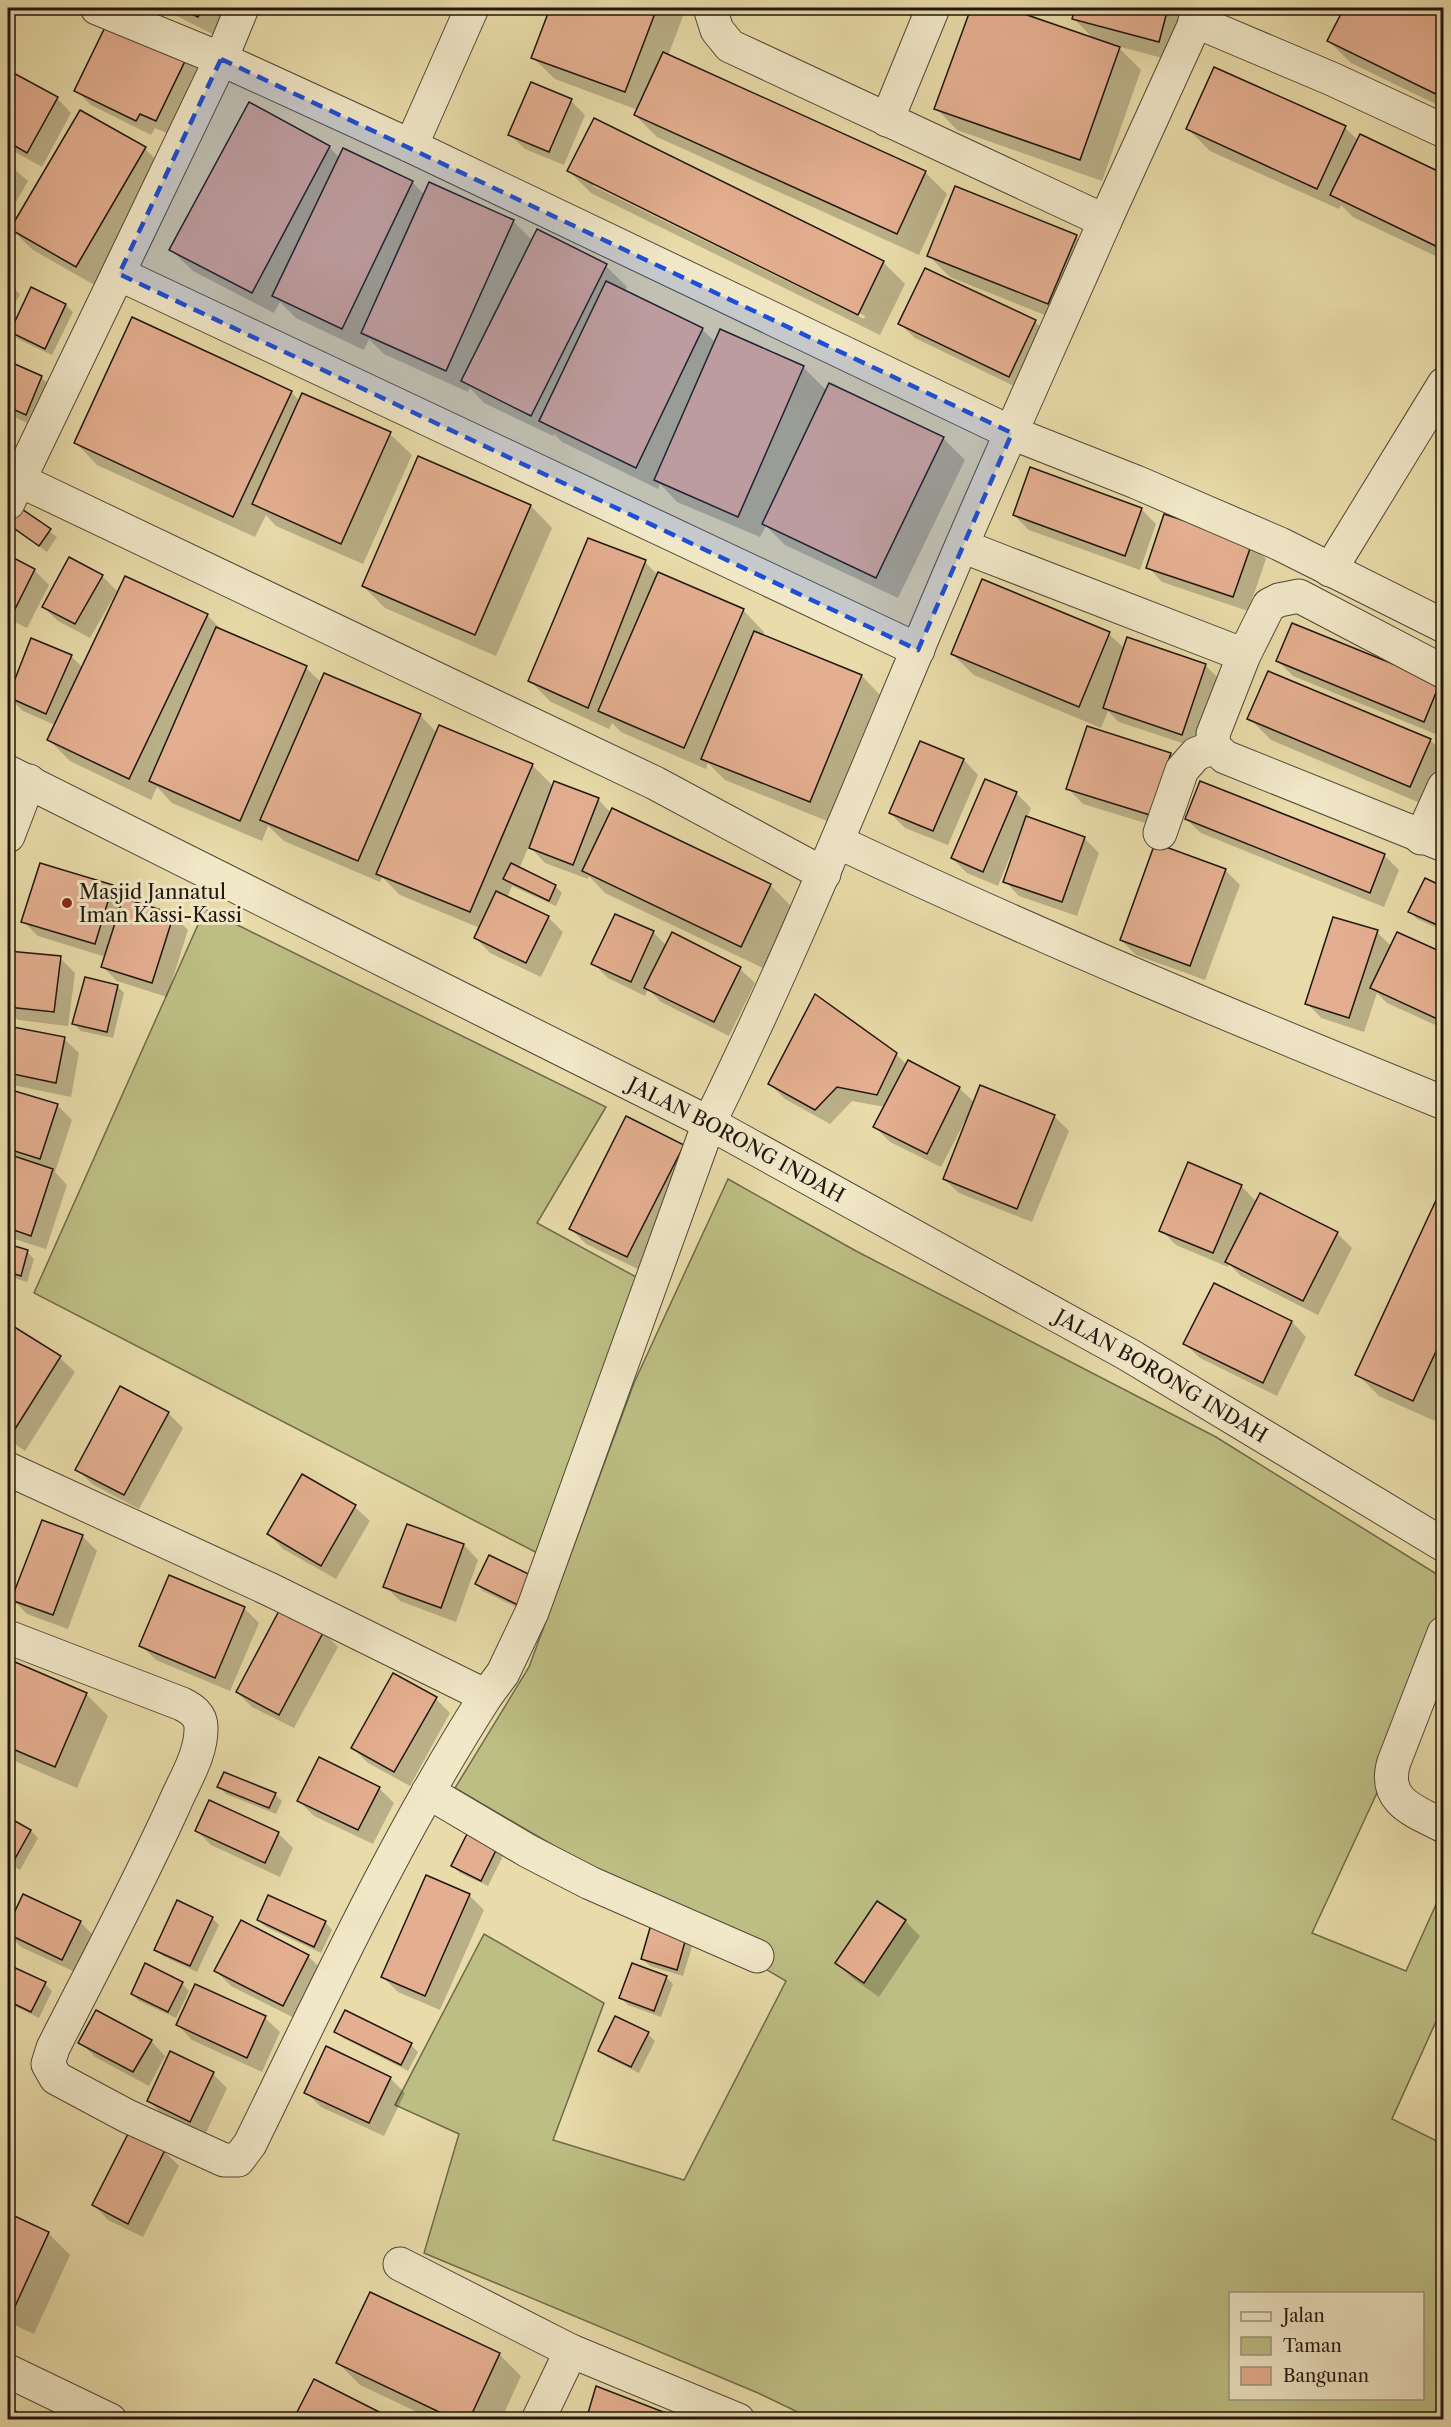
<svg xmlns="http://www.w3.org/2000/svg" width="1451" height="2427" viewBox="0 0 1451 2427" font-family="'Libre Caslon Text',serif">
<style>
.green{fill:#bdbe84;stroke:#6e6a4a;stroke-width:1.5;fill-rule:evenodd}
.shadow{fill:#0003;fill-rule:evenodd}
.building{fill:#e4af90;stroke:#20160f;stroke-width:1.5}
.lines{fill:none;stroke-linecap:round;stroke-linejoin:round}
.minor-casing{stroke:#524836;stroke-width:35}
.minor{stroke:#f1e8c8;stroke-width:33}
.marked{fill:#1d4ed8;fill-opacity:0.2;stroke:#1d4ed8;stroke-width:4.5;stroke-dasharray:12 8;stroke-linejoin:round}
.poi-dot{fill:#8f2418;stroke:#f1e8c8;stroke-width:2}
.labels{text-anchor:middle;stroke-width:6;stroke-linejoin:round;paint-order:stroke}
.poi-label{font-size:20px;fill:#20160f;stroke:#f1e8c8;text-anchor:start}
.street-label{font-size:20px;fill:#20160f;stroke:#f1e8c8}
</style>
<rect width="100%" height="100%" fill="#e9dcaa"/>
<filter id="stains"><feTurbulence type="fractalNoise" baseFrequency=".00333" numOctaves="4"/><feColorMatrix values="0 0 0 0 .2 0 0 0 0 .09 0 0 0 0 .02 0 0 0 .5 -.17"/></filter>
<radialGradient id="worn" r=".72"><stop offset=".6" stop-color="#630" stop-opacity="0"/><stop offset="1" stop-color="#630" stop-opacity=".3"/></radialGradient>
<!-- green -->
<g class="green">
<path d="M205,909L606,1107L537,1223L649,1284L543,1556L34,1293Z"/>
<path d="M728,1179L856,1251L1216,1437L1443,1578V1628L1382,1782L1312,1933L1406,1971L1443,1889V2006L1392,2119L1443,2144V2419H812L758,2393L424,2253L459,2134L395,2105L484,1934L604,2003L553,2140L684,2180L786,1981L455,1788L529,1667L634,1383ZM1230,2294H1422V2398H1230Z"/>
</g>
<!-- shadow -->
<g class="shadow">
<path d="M161,8H236L220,38Z"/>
<path d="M552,8H686L668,56L925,172L947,194L919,255L657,137L635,115L638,110L555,79L533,58Z"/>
<path d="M972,8H1003L1095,40L1073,18L1076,8H1196L1181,63L1117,46L1141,70L1102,181L957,130L936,108Z"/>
<path d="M1052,8H1071L1069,13Z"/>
<path d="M1346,8H1423L1444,17V108L1351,63L1329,41Z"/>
<path d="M187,58L201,73L171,135L155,128L151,135L91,105L76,90Z"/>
<path d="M1215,69L1345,128L1358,140L1444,176V260L1353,217L1341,205L1339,209L1210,151L1188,129Z"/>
<path d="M8,71L57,98L71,113L42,167L8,148Z"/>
<path d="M571,101L585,115L564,165L525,149L510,135Z"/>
<path d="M329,147L340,158L412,182L425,195L513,221L533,241L606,266L627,287L625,292L703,330L715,342L803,367L827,391L943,438L965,460L898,598L785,545L766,526L760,537L677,502L660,484L658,489L562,442L554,434L553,436L484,403L470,388L468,392L384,354L369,339L364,350L296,318L280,302L274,313L193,271L171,250Z"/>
<path d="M145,149L167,170L98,287L33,250L11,229Z"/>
<path d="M8,164L28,181L8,216Z"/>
<path d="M569,171L883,262L905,284L880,335L591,193ZM593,182L865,316L864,319L593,186Z"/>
<path d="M1076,236L1098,258L1070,325L950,277L928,255Z"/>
<path d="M8,284L20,294L8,316Z"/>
<path d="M66,305L73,312L52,355L18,339L11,332Z"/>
<path d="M1035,322L1050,336L1024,391L915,338L900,324Z"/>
<path d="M8,363L42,378L56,392L40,429L8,414Z"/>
<path d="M291,392L300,401L390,434L412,455L363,564L276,526L266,515L255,537L97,465L76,443Z"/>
<path d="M419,458L531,506L552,528L496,656L385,608L363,586Z"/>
<path d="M17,507L57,537L47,552L8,523Z"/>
<path d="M1141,509L1156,524L1140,570L1029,530L1014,515Z"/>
<path d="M1252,544L1266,559L1248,611L1162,582L1148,567Z"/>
<path d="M8,557L34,570L49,585L27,628L8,619Z"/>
<path d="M645,562L659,576L743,610L764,632L763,636L862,676L883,698L832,823L725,780L708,763L706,769L621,732L612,723L609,729L551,702L530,681Z"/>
<path d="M102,576L117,591L90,638L58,621L43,607Z"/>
<path d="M207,615L224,632L306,668L322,683L325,675L421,716L437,733L532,765L554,787L598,799L611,813L770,885L792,907L763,968L605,893L589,876L588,879L545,863L529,846L519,869L555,886L562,893L556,906L512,886L507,898L548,917L563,932L541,977L490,953L476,938L480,928L400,895L382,877L380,882L284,841L268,826L262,841L172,803L157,787L151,800L70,761L49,740L55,725L23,711L8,697L71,656L83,668Z"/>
<path d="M1109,634L1125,649L1128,639L1206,666L1220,680L1197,748L1119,722L1108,711L1101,728L974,675L952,654Z"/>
<path d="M8,640L15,648L8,667Z"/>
<path d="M1278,661L1439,684L1444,689V723L1438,735L1293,676Z"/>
<path d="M1249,718L1430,740L1444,754V782L1432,808L1271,740Z"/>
<path d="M921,743L964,760L978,775L948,845L905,828L890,813Z"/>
<path d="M1170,754L1185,769L1165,829L1083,804L1068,789Z"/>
<path d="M1016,793L1031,808L1027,818L1084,838L1099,853L1077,916L1019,896L1005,881L1014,855L1011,854L998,886L967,873L952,858Z"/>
<path d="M1186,819L1384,855L1399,870L1384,907L1201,833Z"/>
<path d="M1225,870L1240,885L1205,980L1136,955L1121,940Z"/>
<path d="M112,887L126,900L174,916L188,930L167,997L117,981L102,966L106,957L38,936L23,921Z"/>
<path d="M1444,888V931L1417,919L1410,912Z"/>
<path d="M653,932L667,946L673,935L740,969L755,983L729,1036L661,1002L648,989L645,996L608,978L593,963Z"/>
<path d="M1377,932L1392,947L1444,955V1029L1387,1003L1377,993L1364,1032L1321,1018L1307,1003Z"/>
<path d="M9,952L60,958L75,973L68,1026L18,1020L8,1010Z"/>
<path d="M117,986L124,993L113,1038L81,1031L74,1024Z"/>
<path d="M816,996L896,1054L907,1065L959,1088L975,1103L1054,1116L1069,1131L1032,1222L959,1193L944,1179L969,1118L967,1117L941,1167L890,1142L875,1127L885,1107L852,1101L830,1124L785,1099L770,1084Z"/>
<path d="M8,1027L64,1039L79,1053L71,1097L8,1084Z"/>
<path d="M8,1090L57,1105L72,1120L55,1172L67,1185L46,1249L8,1237Z"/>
<path d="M683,1146L698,1161L642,1271L586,1244L571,1229Z"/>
<path d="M1241,1186L1257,1202L1261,1195L1337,1233L1352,1248L1318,1315L1241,1276L1229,1264L1228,1267L1176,1245L1161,1230Z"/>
<path d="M1444,1187V1402L1435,1421L1379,1396L1357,1374Z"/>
<path d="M8,1246L27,1252L34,1259L27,1282L8,1276Z"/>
<path d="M1292,1322L1306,1337L1277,1396L1200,1358L1185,1344Z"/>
<path d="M8,1324L60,1358L75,1372L25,1451L8,1439Z"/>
<path d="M168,1413L183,1428L139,1509L92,1484L77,1469Z"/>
<path d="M355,1507L370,1521L336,1579L283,1549L269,1534Z"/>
<path d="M408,1525L464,1545L478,1560L456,1622L400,1601L385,1586Z"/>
<path d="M82,1536L97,1551L68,1629L27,1614L13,1600Z"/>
<path d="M476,1584L545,1587L531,1614L483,1591Z"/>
<path d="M244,1608L259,1623L230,1691L156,1660L141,1645Z"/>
<path d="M323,1632L338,1647L294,1728L252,1707L237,1692Z"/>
<path d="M8,1660L86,1694L108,1716L77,1788L8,1758Z"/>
<path d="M436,1699L450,1713L410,1786L368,1763L353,1748Z"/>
<path d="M219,1787L275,1794L282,1801L276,1814L226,1794Z"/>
<path d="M379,1788L394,1803L373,1844L314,1816L299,1801Z"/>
<path d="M8,1819L31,1831L38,1838L20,1870L8,1863Z"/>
<path d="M197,1831L278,1833L293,1848L280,1877L211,1845Z"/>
<path d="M469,1832L505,1852L488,1886L460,1873L453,1866Z"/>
<path d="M469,1895L484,1910L440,2010L398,1992L383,1977Z"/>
<path d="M24,1896L80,1922L95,1937L77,1973L21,1947L8,1933Z"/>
<path d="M212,1918L219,1925L197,1972L163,1956L156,1949Z"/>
<path d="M258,1920L325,1922L332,1930L321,1953L266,1927Z"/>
<path d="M905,1921L920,1936L879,1997L852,1978L837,1963Z"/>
<path d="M687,1933L694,1940L683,1976L650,1966L642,1959Z"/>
<path d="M308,1956L323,1971L298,2020L231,1986L216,1971Z"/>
<path d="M12,1968L45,1984L52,1991L39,2018L8,2003V1976Z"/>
<path d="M666,1977L673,1984L661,2017L628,2005L621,1998Z"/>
<path d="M182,1984L189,1991L176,2018L139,2001L132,1994Z"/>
<path d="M195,1986L265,2018L280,2032L262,2072L192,2040L178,2025Z"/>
<path d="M336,2031L411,2045L418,2052L408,2071L343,2038Z"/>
<path d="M648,2034L655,2041L639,2073L607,2057L600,2050Z"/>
<path d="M151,2041L165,2056L149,2086L95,2057L80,2042Z"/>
<path d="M213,2074L227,2088L205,2135L163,2115L148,2100Z"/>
<path d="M390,2078L405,2093L384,2136L321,2107L306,2092Z"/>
<path d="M164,2151L179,2166L143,2237L108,2220L94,2205Z"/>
<path d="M8,2215L48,2233L70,2255L34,2334L8,2322Z"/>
<path d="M499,2354L521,2376L501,2420H434L360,2385L338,2363Z"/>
</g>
<!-- building -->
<g class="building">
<path d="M179,8H203L198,17Z"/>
<path d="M550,8H657L625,92L531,58Z"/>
<path d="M971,8H1007L1120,47L1080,160L934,109Z"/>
<path d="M1075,8H1168L1159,42L1072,19Z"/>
<path d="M1344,8H1427L1444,16V98L1327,41Z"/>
<path d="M109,19L187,57L156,121L140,114L136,121L74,91Z"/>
<path d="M663,52L926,171L897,234L634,115Z"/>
<path d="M1214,67L1346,126L1317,189L1186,129Z"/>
<path d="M8,70L58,97L27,153L8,142Z"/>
<path d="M531,82L572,99L549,152L508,135Z"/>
<path d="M249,102L330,146L252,293L169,250Z"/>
<path d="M80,110L146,147L76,267L10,229Z"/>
<path d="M594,118L884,261L858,315L567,171Z"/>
<path d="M1360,134L1444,174V250L1330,195Z"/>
<path d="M343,148L413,181L342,329L272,296Z"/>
<path d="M429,182L514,220L446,371L361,333Z"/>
<path d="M955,186L1077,235L1048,304L927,256Z"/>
<path d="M537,229L607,264L531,416L461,381Z"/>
<path d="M925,268L1036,320L1009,377L898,324Z"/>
<path d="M606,281L703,328L636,468L539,421Z"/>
<path d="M31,287L66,304L45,349L10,332Z"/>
<path d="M132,317L292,391L233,517L74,443Z"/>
<path d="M720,329L804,366L738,517L654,480Z"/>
<path d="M8,361L42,376L26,415L8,407Z"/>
<path d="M829,383L944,437L876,578L762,524Z"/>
<path d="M302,393L391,432L341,544L252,504Z"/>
<path d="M418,456L531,505L475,635L362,586Z"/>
<path d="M1030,467L1142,508L1125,556L1013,515Z"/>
<path d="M16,505L51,529L39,546L8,524V517Z"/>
<path d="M1164,514L1252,543L1233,597L1146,568Z"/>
<path d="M588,538L646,560L588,708L528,681Z"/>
<path d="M8,555L35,569L12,615L8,613Z"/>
<path d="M69,557L103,575L75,624L42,607Z"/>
<path d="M658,572L744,609L684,748L598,711Z"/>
<path d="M125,576L208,614L129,779L47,740Z"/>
<path d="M982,579L1110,632L1079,707L951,654Z"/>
<path d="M1292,623L1440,683L1424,722L1276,661Z"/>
<path d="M216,627L307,666L240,821L149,781Z"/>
<path d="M754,631L862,675L810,802L701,759Z"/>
<path d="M1127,637L1206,664L1182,735L1103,708Z"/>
<path d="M31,638L72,655L46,714L8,697Z"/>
<path d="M1268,671L1431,739L1410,787L1247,719Z"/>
<path d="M324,673L421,714L358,861L260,820Z"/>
<path d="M439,725L533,764L470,912L376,874Z"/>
<path d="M1087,726L1171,753L1150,815L1066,789Z"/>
<path d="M920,741L964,759L933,831L889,813Z"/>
<path d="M985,779L1017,792L983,872L951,858Z"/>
<path d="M554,781L599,798L573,865L529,848Z"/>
<path d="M1200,781L1385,854L1370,893L1185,819Z"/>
<path d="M612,808L771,884L741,947L582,871Z"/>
<path d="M1026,816L1085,837L1062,902L1003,882Z"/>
<path d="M1155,843L1226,869L1190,966L1120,940Z"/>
<path d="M40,863L113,885L95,944L21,922Z"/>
<path d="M511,863L556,885L549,901L503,879Z"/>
<path d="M1425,878L1444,887V928L1408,912Z"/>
<path d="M496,891L549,916L526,963L474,938Z"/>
<path d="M123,898L174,914L152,983L101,967Z"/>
<path d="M615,914L654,931L631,982L591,964Z"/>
<path d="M1333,917L1378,930L1349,1018L1305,1004Z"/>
<path d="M672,932L741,967L714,1022L644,988Z"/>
<path d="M1397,932L1444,953V1022L1370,988Z"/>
<path d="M8,951L61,956L54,1012L8,1007Z"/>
<path d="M85,977L118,985L107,1032L72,1024Z"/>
<path d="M815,994L897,1053L877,1095L837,1087L815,1110L768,1084Z"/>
<path d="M8,1026L65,1037L56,1083L8,1073Z"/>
<path d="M908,1060L960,1087L927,1154L873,1127Z"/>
<path d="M980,1085L1055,1115L1017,1209L943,1179Z"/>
<path d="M8,1089L58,1104L40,1159L8,1149Z"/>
<path d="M626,1116L684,1145L627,1257L569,1229Z"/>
<path d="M8,1154L53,1169L31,1236L8,1228Z"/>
<path d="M1188,1162L1242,1185L1213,1253L1159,1231Z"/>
<path d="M1444,1183V1334L1413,1401L1355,1375Z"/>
<path d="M1260,1193L1338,1232L1303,1301L1225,1262Z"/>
<path d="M8,1244L28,1250L21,1276L8,1272Z"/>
<path d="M1214,1283L1292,1321L1263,1383L1183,1344Z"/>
<path d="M8,1323L61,1356L10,1437L8,1435Z"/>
<path d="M120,1386L169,1412L124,1495L75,1470Z"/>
<path d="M302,1474L356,1505L321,1566L267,1534Z"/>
<path d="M42,1520L83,1535L53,1615L11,1600Z"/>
<path d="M407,1524L464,1544L441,1608L383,1587Z"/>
<path d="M489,1555L539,1579L524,1608L475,1584Z"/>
<path d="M169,1575L245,1607L215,1678L139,1646Z"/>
<path d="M280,1609L324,1631L279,1715L236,1692Z"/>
<path d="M8,1659L87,1693L55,1767L8,1747Z"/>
<path d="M393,1673L437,1697L394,1772L351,1748Z"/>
<path d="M319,1757L380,1787L358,1830L297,1801Z"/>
<path d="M224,1772L276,1793L269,1808L217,1787Z"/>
<path d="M209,1800L279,1832L265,1863L195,1831Z"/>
<path d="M8,1817L31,1830L12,1864L8,1861Z"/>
<path d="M469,1830L499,1844L481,1881L451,1866Z"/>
<path d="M426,1875L470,1894L425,1996L381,1977Z"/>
<path d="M23,1894L81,1921L62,1960L8,1934V1926Z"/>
<path d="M268,1895L326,1921L314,1947L257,1920Z"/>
<path d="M177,1900L213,1917L190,1966L154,1950Z"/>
<path d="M877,1901L906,1920L864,1983L835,1963Z"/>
<path d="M241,1920L309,1955L283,2006L214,1971Z"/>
<path d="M652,1921L688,1931L677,1970L641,1959Z"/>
<path d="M145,1963L183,1982L168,2012L131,1994Z"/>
<path d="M632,1963L667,1976L654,2011L619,1998Z"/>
<path d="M11,1966L46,1982L31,2012L8,2001V1973Z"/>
<path d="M195,1984L266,2016L247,2058L176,2025Z"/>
<path d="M96,2010L152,2040L133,2072L78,2043Z"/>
<path d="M345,2010L412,2043L401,2065L334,2032Z"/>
<path d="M615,2016L649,2032L631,2067L598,2051Z"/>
<path d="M326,2046L391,2077L369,2123L304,2093Z"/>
<path d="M170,2051L214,2072L190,2122L147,2101Z"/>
<path d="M129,2132L165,2150L128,2224L92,2205Z"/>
<path d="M8,2213L49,2232L12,2313L8,2311Z"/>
<path d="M370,2292L500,2353L469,2420H456L336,2363Z"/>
<path d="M314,2379L395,2420H293Z"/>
<path d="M596,2386L671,2415L669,2420H586Z"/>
<path d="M15,2411L32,2420H11Z"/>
</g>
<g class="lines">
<defs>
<g id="minor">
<path d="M97,8L221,59L411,146L1012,433L1136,482L1280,544L1444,626"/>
<path d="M1195,21L1332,79L1444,131"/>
<path d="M887,120L933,8"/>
<path d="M411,146L472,8"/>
<path d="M1105,221L1202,8"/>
<path d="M119,274L918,650"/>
<path d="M19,480L655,783L824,874"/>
<path d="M8,503L221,59L242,8"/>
<path d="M962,546L1244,655L1213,734L1214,747L1225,757L1444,845"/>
<path d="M1330,570L1444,384"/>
<path d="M1244,655L1269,605L1279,600L1299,596L1444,672"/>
<path id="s1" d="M8,772L709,1123L1129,1355L1444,1545"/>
<path d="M1160,833L1182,770L1196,754L1214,747"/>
<path d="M8,836L29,781"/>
<path d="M1421,838L1444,787"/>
<path d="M838,842C1037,936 1240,1020 1444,1103"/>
<path d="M8,1469L271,1590L486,1696C395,1838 324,1993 250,2144L238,2160H224L127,2116L56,2078L48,2064L53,2048C94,1967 137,1887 174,1805C184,1781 202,1754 201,1727C201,1715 192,1709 182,1704L8,1637"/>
<path d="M1444,1633L1394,1762C1382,1801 1414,1811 1444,1826"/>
<path d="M486,1696L503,1673L532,1612L709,1123C802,935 878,740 961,547C1008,438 1057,330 1105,221L730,46L717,30L710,8"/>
<path d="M428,1792L528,1851L590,1883L757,1956"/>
<path d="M400,2264L571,2351L738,2420"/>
<path d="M8,2371L110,2420"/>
<path d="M538,2420L571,2351"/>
</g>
</defs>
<!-- minor casing -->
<use href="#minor" class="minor-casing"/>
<!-- minor -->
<use href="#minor" class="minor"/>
</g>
<!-- marked area -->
<path class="marked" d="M221,59L1012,433L918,650L119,274Z"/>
<!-- markers -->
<circle class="poi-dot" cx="67" cy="903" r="6"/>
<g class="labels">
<!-- poi labels -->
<g class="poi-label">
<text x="79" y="899">Masjid Jannatul<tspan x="79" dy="23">Iman Kassi-Kassi</tspan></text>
</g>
<!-- street labels -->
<g class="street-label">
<text dy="7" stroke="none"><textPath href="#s1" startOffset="816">JALAN BORONG INDAH</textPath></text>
<text dy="7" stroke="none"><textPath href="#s1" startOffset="1302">JALAN BORONG INDAH</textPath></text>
</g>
</g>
<!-- margin -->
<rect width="1451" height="2427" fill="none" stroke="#e9dcaa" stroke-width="30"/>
<rect x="9" y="9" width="1433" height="2409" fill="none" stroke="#20160f" stroke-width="3"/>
<rect x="15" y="15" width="1421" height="2397" fill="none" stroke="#20160f" stroke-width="1.5"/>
<!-- legend -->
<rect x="1229" y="2292" width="195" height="108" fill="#f1e8c8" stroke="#9d947e" stroke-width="1.5"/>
<rect x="1241" y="2312" width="30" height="9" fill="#f1e8c8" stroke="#9d947e" stroke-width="1.5"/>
<text x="1283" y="2322" font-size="18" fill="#20160f">Jalan</text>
<rect x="1241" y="2337" width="30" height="18" fill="#bdbe84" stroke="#9d947e" stroke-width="1.5"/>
<text x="1283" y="2352" font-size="18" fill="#20160f">Taman</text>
<rect x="1241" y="2367" width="30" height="18" fill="#e4af90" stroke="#9d947e" stroke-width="1.5"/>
<text x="1283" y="2382" font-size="18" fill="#20160f">Bangunan</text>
<rect width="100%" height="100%" filter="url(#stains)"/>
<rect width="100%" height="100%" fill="url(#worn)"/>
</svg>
